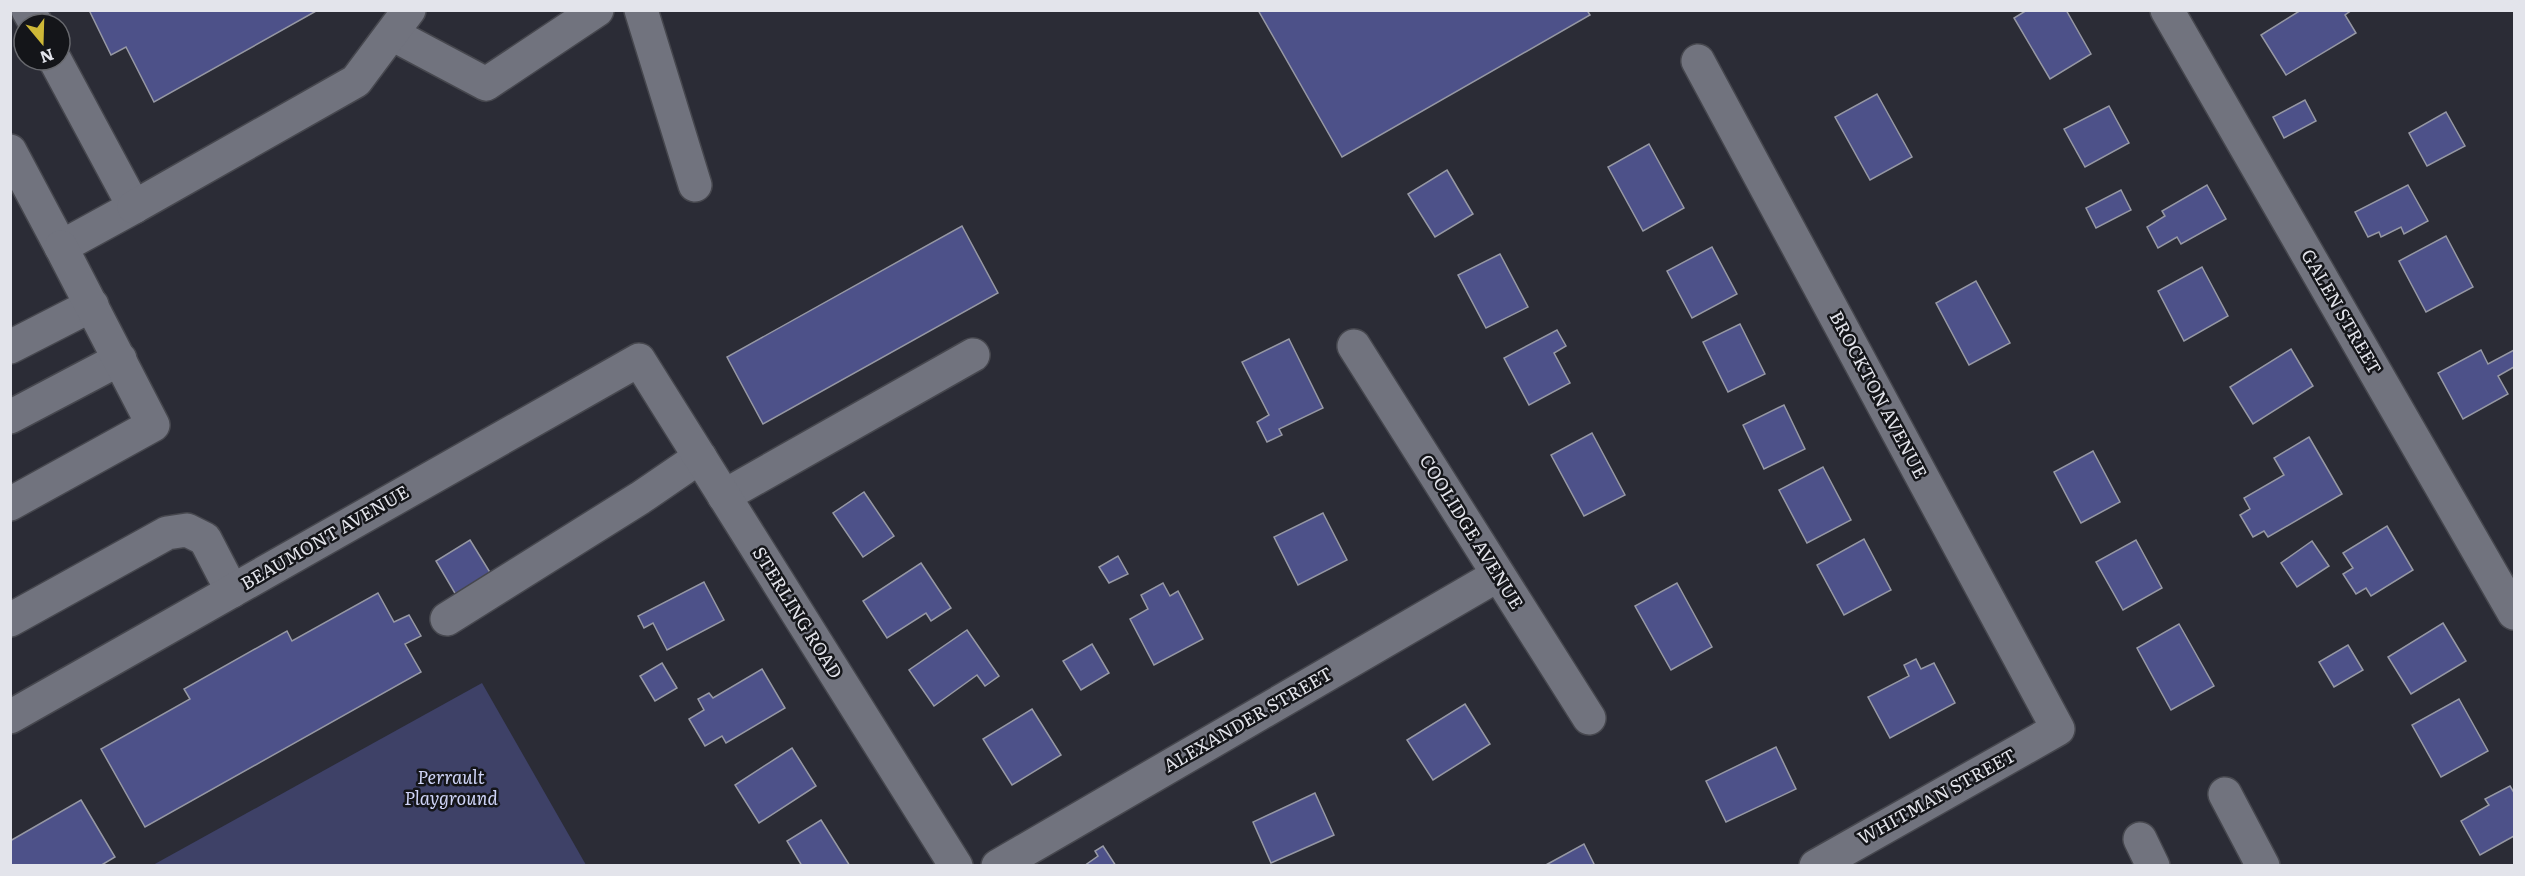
<svg xmlns="http://www.w3.org/2000/svg" width="2525" height="876" viewBox="0 0 2525 876" font-family="Literata,serif">
<style>
.green{fill:#3e4167}
.building{fill:#4d5189;stroke:#9698a4;stroke-width:1.5}
.lines{fill:none;stroke-linecap:round;stroke-linejoin:round}
.minor-casing{stroke:#46474e;stroke-width:36}
.minor{stroke:#71737e;stroke-width:33}
.labels{text-anchor:middle;stroke-width:5;stroke-linejoin:round;paint-order:stroke}
.street-label{font-size:18px;fill:#e3e4eb;stroke:#141519}
.park-label{font-size:18px;font-style:italic;fill:#cfd4f7;stroke:#141519}
</style>
<rect width="100%" height="100%" fill="#2b2c36"/>
<!-- green -->
<path class="green" d="M482,683L586,865H153Z"/>
<!-- building -->
<g class="building">
<path d="M89,10H318L154,102L126,47L111,55Z"/>
<path d="M1258,10H1587L1590,15L1342,157Z"/>
<path d="M2027,10H2066L2091,54L2050,79L2014,18Z"/>
<path d="M2301,10H2352L2345,15L2356,33L2286,75L2261,35Z"/>
<path d="M1877,94L1912,157L1870,180L1835,117Z"/>
<path d="M2305,100L2316,121L2284,138L2273,117Z"/>
<path d="M2109,106L2129,143L2085,167L2064,129Z"/>
<path d="M2446,112L2465,146L2427,166L2409,133Z"/>
<path d="M1649,144L1684,208L1643,231L1608,167Z"/>
<path d="M1447,170L1473,214L1435,237L1408,194Z"/>
<path d="M2207,185L2226,219L2181,244L2177,237L2158,248L2147,227L2165,216L2162,211Z"/>
<path d="M2408,185L2428,221L2404,234L2401,227L2381,237L2379,232L2368,237L2355,212Z"/>
<path d="M2121,190L2131,210L2096,228L2086,208Z"/>
<path d="M962,226L998,293L763,424L727,357Z"/>
<path d="M2446,236L2473,287L2426,312L2399,261Z"/>
<path d="M1712,247L1737,294L1692,318L1667,271Z"/>
<path d="M1500,254L1528,307L1486,328L1458,275Z"/>
<path d="M2202,267L2228,316L2184,341L2158,291Z"/>
<path d="M1976,281L2010,343L1969,365L1936,303Z"/>
<path d="M1740,324L1765,374L1728,392L1703,342Z"/>
<path d="M1557,330L1566,346L1554,353L1570,383L1529,405L1504,358Z"/>
<path d="M1289,339L1323,408L1279,429L1282,435L1267,442L1257,422L1269,415L1242,362Z"/>
<path d="M2291,349L2313,386L2253,424L2230,387Z"/>
<path d="M2481,350L2488,364L2514,350V367L2498,376L2508,394L2463,419L2438,373Z"/>
<path d="M1784,405L1805,449L1764,469L1743,425Z"/>
<path d="M1592,433L1625,495L1584,516L1551,455Z"/>
<path d="M2309,437L2342,494L2268,537L2264,531L2253,537L2240,515L2250,509L2244,498L2284,475L2274,458Z"/>
<path d="M2093,451L2120,502L2081,523L2054,472Z"/>
<path d="M1823,467L1851,520L1807,543L1779,490Z"/>
<path d="M864,492L894,536L863,557L833,513Z"/>
<path d="M1323,513L1347,560L1298,585L1274,537Z"/>
<path d="M2387,526L2413,570L2371,596L2366,588L2356,594L2343,574L2353,568L2343,553Z"/>
<path d="M1864,539L1891,590L1844,615L1817,565Z"/>
<path d="M470,540L491,574L456,595L436,561Z"/>
<path d="M2136,540L2162,588L2123,610L2096,562Z"/>
<path d="M2312,541L2329,566L2297,587L2281,563Z"/>
<path d="M1118,556L1128,574L1109,583L1099,567Z"/>
<path d="M921,563L951,608L931,621L926,613L887,638L863,601Z"/>
<path d="M704,582L724,620L667,650L653,623L644,628L638,616Z"/>
<path d="M1163,583L1170,596L1178,591L1203,639L1154,665L1130,619L1148,609L1141,595Z"/>
<path d="M1677,583L1712,647L1671,670L1635,606Z"/>
<path d="M378,593L394,622L409,615L421,636L405,644L421,672L145,827L101,749L190,699L184,689L287,631L292,641Z"/>
<path d="M2443,623L2466,661L2411,694L2388,657Z"/>
<path d="M2179,624L2214,686L2171,710L2137,648Z"/>
<path d="M967,630L999,676L985,686L977,675L934,706L909,670Z"/>
<path d="M1092,644L1109,673L1081,690L1063,661Z"/>
<path d="M2348,645L2363,670L2334,687L2319,662Z"/>
<path d="M1916,659L1921,669L1934,663L1955,703L1890,738L1868,697L1909,676L1904,665Z"/>
<path d="M662,663L677,688L655,701L640,676Z"/>
<path d="M762,669L785,708L726,743L722,736L705,746L689,719L704,710L698,699L709,693L713,698Z"/>
<path d="M2459,699L2488,751L2441,777L2412,725Z"/>
<path d="M1465,704L1490,744L1433,780L1407,740Z"/>
<path d="M1032,709L1061,755L1012,785L983,739Z"/>
<path d="M1776,747L1796,789L1726,822L1706,781Z"/>
<path d="M792,748L816,786L759,823L735,785Z"/>
<path d="M2510,786L2513,791L2514,790V836L2480,855L2461,821L2489,805L2485,799Z"/>
<path d="M1315,793L1334,835L1271,863L1253,822Z"/>
<path d="M81,800L115,857L100,866H10V841Z"/>
<path d="M821,820L850,866H802L787,841Z"/>
<path d="M1584,844L1595,866H1544Z"/>
<path d="M1103,846L1116,866H1084L1098,856L1095,851Z"/>
</g>
<g class="lines">
<defs>
<g id="minor">
<path d="M28,10L36,24"/>
<path d="M641,10L695,185"/>
<path d="M2167,10L2514,613"/>
<path d="M392,34L486,84L597,10"/>
<path d="M1698,61L2058,729L1816,866"/>
<path d="M10,151L61,247L134,207L55,60"/>
<path d="M134,207L356,81L409,10"/>
<path d="M1354,346L1589,718"/>
<path d="M10,347L92,305"/>
<path d="M10,417L120,359"/>
<path d="M724,496L973,355"/>
<path d="M10,504L153,425L61,247"/>
<path d="M447,619L640,498L700,457"/>
<path d="M10,620L167,533L187,530L205,539L232,591"/>
<path d="M10,717L639,360L956,866"/>
<path d="M2225,794L2263,866"/>
<path d="M2140,839L2153,866"/>
<path d="M998,866L1498,575"/>
</g>
</defs>
<!-- minor casing -->
<use href="#minor" class="minor-casing"/>
<!-- minor -->
<use href="#minor" class="minor"/>
</g>
<g class="labels">
<!-- street labels -->
<g class="street-label">
<text transform="translate(2341 312) rotate(60)" y="6">GALEN STREET</text>
<text transform="translate(1878 395) rotate(62)" y="6">BROCKTON AVENUE</text>
<text transform="translate(1471 532) rotate(58)" y="6">COOLIDGE AVENUE</text>
<text transform="translate(325 538) rotate(-30)" y="6">BEAUMONT AVENUE</text>
<text transform="translate(797 613) rotate(58)" y="6">STERLING ROAD</text>
<text transform="translate(1248 720) rotate(-30)" y="6">ALEXANDER STREET</text>
<text transform="translate(1937 797) rotate(-29)" y="6">WHITMAN STREET</text>
</g>
<!-- park labels -->
<g class="park-label">
<text x="451" y="784">Perrault<tspan x="451" dy="21">Playground</tspan></text>
</g>
</g>
<!-- border -->
<rect width="2525" height="876" fill="none" stroke="#e3e4eb" stroke-width="24"/>
<!-- north arrow -->
<g transform="translate(42 42) rotate(161)"><circle r="28" fill="#141519" stroke="#67686d" stroke-width="1.5"/>
<path d="M0-4.5L10 22L0 15L-10 22Z" fill="#ceb837"/>
<text y="-9" font-size="16" font-weight="bold" text-anchor="middle" fill="#e3e4eb">N</text>
</g>
</svg>
